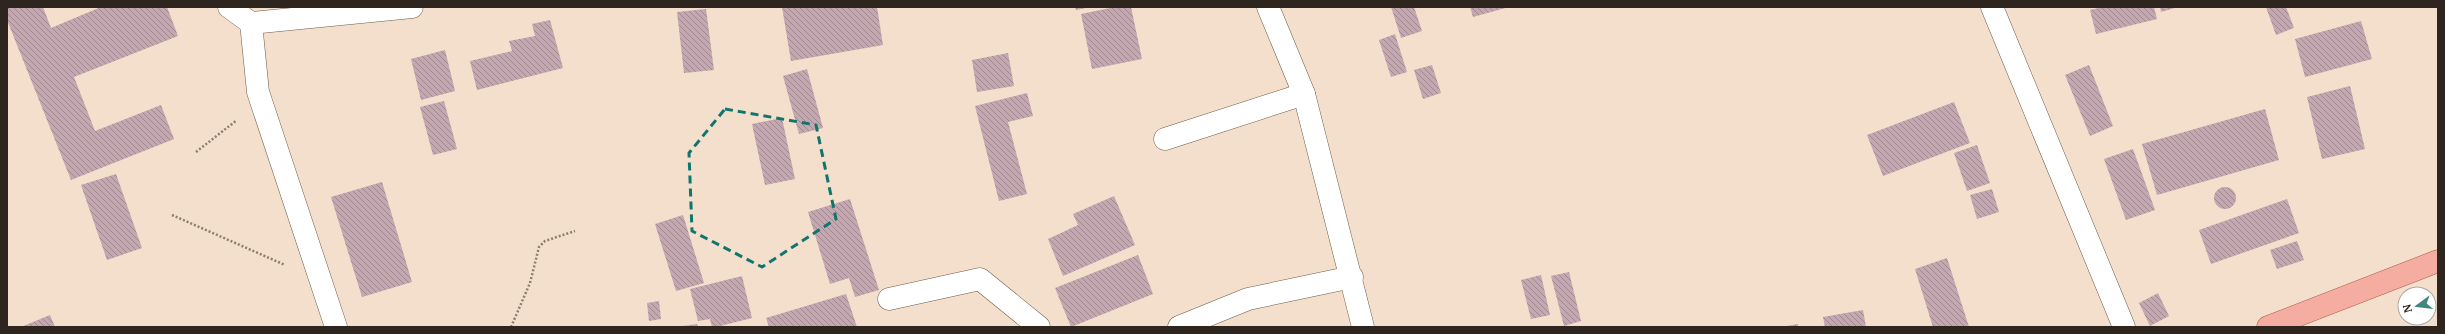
<svg xmlns="http://www.w3.org/2000/svg" width="2445" height="334" viewBox="0 0 2445 334" font-family="'PT Serif',serif">
<style>
.building{fill:url(#building-back-hatch)}
.lines{fill:none;stroke-linecap:round;stroke-linejoin:round}
.minor-casing{stroke:#6d5c4a;stroke-width:23}
.primary-casing{stroke:#aa594b;stroke-width:23}
.path{stroke:#8b7d70;stroke-width:2.5;stroke-dasharray:2 2;stroke-linecap:butt}
.minor{stroke:#fff;stroke-width:22}
.primary{stroke:#f5aca1;stroke-width:22}
.marked{fill:none;stroke:#0f766e;stroke-width:3;stroke-dasharray:8 5;stroke-linejoin:round}
</style>
<defs>
<pattern id="building-back-hatch" width="6" height="6" patternUnits="userSpaceOnUse"><rect width="6" height="6" fill="#c4a7b0"/><path d="M-1 5l2 2M0 0l6 6M5-1l2 2" fill="none" stroke="#a0888f"/></pattern>
</defs>
<rect width="100%" height="100%" fill="#f3dfcb"/>
<!-- building -->
<g class="building">
<path d="M7,7H43L51,28L101,7H167L178,36L74,77L95,131L161,105L174,139L71,180L7,20Z"/>
<path d="M782,7H877L883,45L791,61Z"/>
<path d="M1075,7H1086V8L1076,10Z"/>
<path d="M1115,7H1131L1142,59L1092,69L1081,14Z"/>
<path d="M1391,7H1414L1422,31L1401,38Z"/>
<path d="M1470,7H1509L1473,17Z"/>
<path d="M2103,7H2154L2157,19L2096,34L2090,10Z"/>
<path d="M2160,7H2178L2161,12Z"/>
<path d="M2266,7H2286L2294,28L2276,35Z"/>
<path d="M706,9L714,70L684,73L677,12Z"/>
<path d="M550,20L563,68L477,90L470,61L512,51L509,41L535,36L532,24Z"/>
<path d="M2361,21L2372,59L2305,77L2295,39Z"/>
<path d="M1395,34L1407,72L1391,77L1379,40Z"/>
<path d="M445,50L455,91L421,100L411,59Z"/>
<path d="M1008,53L1014,86L977,92L972,60Z"/>
<path d="M1432,65L1441,93L1423,99L1414,70Z"/>
<path d="M2089,65L2113,126L2090,136L2065,75Z"/>
<path d="M807,69L823,128L799,134L783,76Z"/>
<path d="M2350,86L2365,149L2322,159L2307,97Z"/>
<path d="M1027,93L1033,116L1008,122L1027,194L999,201L975,106Z"/>
<path d="M444,101L457,149L433,155L420,107Z"/>
<path d="M1954,102L1970,143L1883,176L1867,135Z"/>
<path d="M2265,109L2279,160L2157,195L2142,144Z"/>
<path d="M782,118L795,179L765,185L752,124Z"/>
<path d="M1977,145L1990,183L1967,191L1954,153Z"/>
<path d="M2133,149L2155,210L2126,220L2104,159Z"/>
<path d="M116,174L142,248L107,260L81,185Z"/>
<path d="M382,182L412,282L362,297L331,197Z"/>
<circle cx="2225" cy="198" r="11"/>
<path d="M1992,189L1999,212L1977,219L1970,195Z"/>
<path d="M1114,196L1135,245L1063,276L1048,239L1078,225L1073,214Z"/>
<path d="M850,199L879,290L855,297L849,278L830,284L808,212Z"/>
<path d="M2287,199L2299,233L2211,264L2199,230Z"/>
<path d="M683,215L704,283L676,291L655,224Z"/>
<path d="M2297,241L2304,260L2277,269L2270,250Z"/>
<path d="M1138,255L1153,294L1071,327L1055,288Z"/>
<path d="M1947,258L1969,327H1933L1915,269Z"/>
<path d="M1569,272L1581,321L1564,326L1551,276Z"/>
<path d="M1541,275L1550,315L1531,319L1521,280Z"/>
<path d="M742,276L752,318L716,327H712L710,319L698,321L690,289Z"/>
<path d="M2158,293L2169,316L2150,326L2139,303Z"/>
<path d="M846,294L857,327H769L766,318Z"/>
<path d="M659,301L661,319L649,321L647,303Z"/>
<path d="M1863,310L1866,327H1825L1823,317Z"/>
<path d="M50,315L55,327H21Z"/>
<path d="M697,324L698,327H683V326Z"/>
<path d="M1798,324V327H1787V326Z"/>
</g>
<g class="lines">
<defs>
<g id="minor">
<path d="M229,7L251,23"/>
<path d="M1268,7L1304,94L1363,327"/>
<path d="M1992,7L2124,327"/>
<path d="M1165,139L1304,94"/>
<path d="M889,299L980,279L1039,327"/>
<path d="M336,327L258,92L251,23L412,7"/>
<path d="M1179,327L1248,299L1352,277"/>
</g>
<path id="primary" d="M2268,327L2438,261"/>
</defs>
<!-- minor casing -->
<use href="#minor" class="minor-casing"/>
<!-- primary casing -->
<use href="#primary" class="primary-casing"/>
<!-- path -->
<g class="path">
<path d="M196,152L237,120"/>
<path d="M172,215L285,265"/>
<path d="M511,327L530,283L539,247L545,241L575,231"/>
</g>
<!-- minor -->
<use href="#minor" class="minor"/>
<!-- primary -->
<use href="#primary" class="primary"/>
</g>
<!-- marked area -->
<path class="marked" d="M725,109L816,125L836,219L762,267L692,231L689,153Z"/>
<!-- border -->
<rect width="2445" height="334" fill="none" stroke="#2d251e" stroke-width="16"/>
<!-- north arrow -->
<g transform="translate(2417 306) rotate(255)"><circle r="19" fill="#ffffff" stroke="#aba8a5"/>
<path d="M0-3L7 15L0 10L-7 15Z" fill="#408782"/>
<text y="-6" font-size="11" font-weight="bold" text-anchor="middle" fill="#2d251e">N</text>
</g>
</svg>
